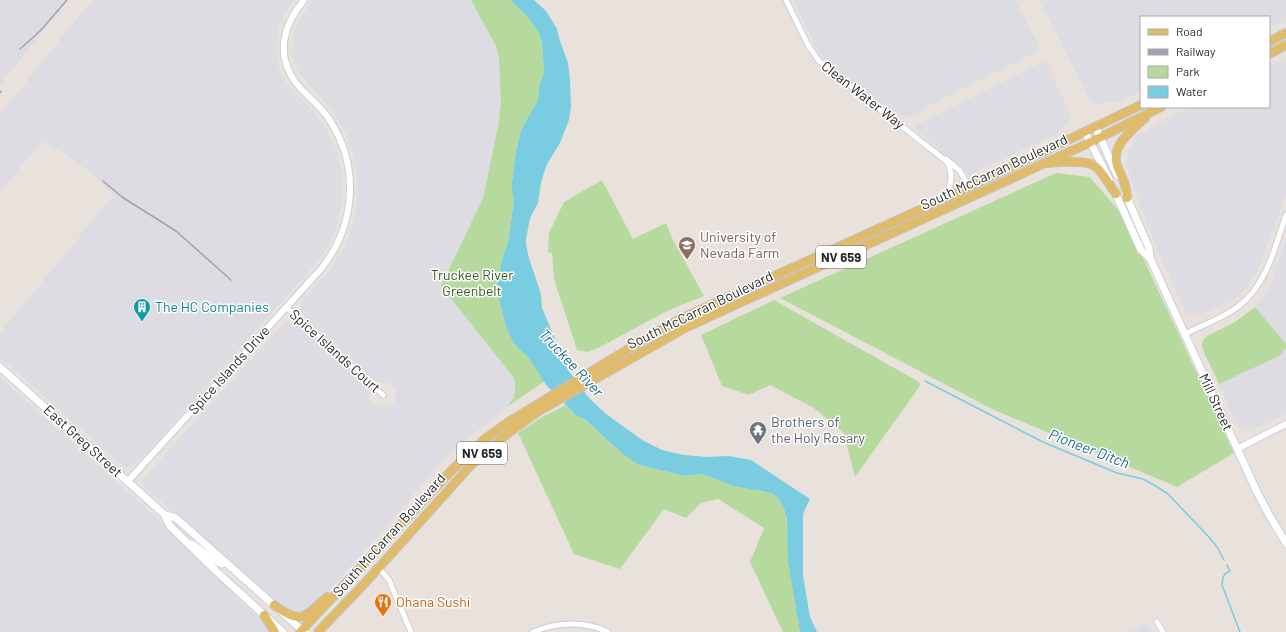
<svg xmlns="http://www.w3.org/2000/svg" width="1286" height="632" viewBox="0 0 1286 632" font-family="Barlow,sans-serif">
<style>
.industrial{fill:#dddce2}
.green{fill:#b6da9e}
.water{fill:#7acce0}
.lines{fill:none;stroke-linecap:round;stroke-linejoin:round}
.stream{stroke:#7acce0;stroke-width:1.5}
.minor-casing{stroke:#caced9;stroke-width:7}
.tertiary-casing{stroke:#caced9;stroke-width:8}
.secondary-casing{stroke:#caced9;stroke-width:9}
.primary-casing{stroke:#c3c3c3;stroke-width:10}
.minor{stroke:#fff;stroke-width:5}
.tertiary{stroke:#fff;stroke-width:6}
.secondary{stroke:#fff;stroke-width:7}
.primary{stroke:#e0bc6a;stroke-width:8}
.rail{stroke:#9fa3b1;stroke-width:1.5}
.labels{text-anchor:middle;stroke-width:3;stroke-linejoin:round;paint-order:stroke}
.shield{fill:#fff;stroke:#686868;stroke-width:1}
.shield-label{font-size:13px;font-weight:bold;fill:#282828}
.street-label{font-size:14px;fill:#282828;stroke:#fff}
.education-label{font-size:14px;fill:#785e54;stroke:#fff;text-anchor:start}
.park-label{font-size:14px;fill:#325c21;stroke:#fff}
.culture-label{font-size:14px;fill:#0d838f;stroke:#fff;text-anchor:start}
.worship-label{font-size:14px;fill:#5b616d;stroke:#fff;text-anchor:start}
.food-label{font-size:14px;fill:#c56008;stroke:#fff;text-anchor:start}
.water-label{font-size:15px;font-style:italic;fill:#1c6b89;stroke:#fff}
</style>
<rect width="100%" height="100%" fill="#e9e2dc"/>
<!-- industrial -->
<g class="industrial">
<path d="M0,0H68L0,85Z"/>
<path d="M92,0H294L285,13L278,27L276,52L279,68L286,82L291,88L312,110L326,129L338,154L342,173V200L339,220L331,241L319,260L135,465L129,467H125L118,462L0,357V333L113,196L108,189L75,160L42,141L0,192V114Z"/>
<path d="M314,0H471L476,8L496,46L499,57L501,104L498,127L483,198L441,286L514,378L516,386V393L513,400L507,407L447,455L382,532L335,584L315,605L305,613L296,614L282,607L208,543L144,486L142,482L144,478L284,323L290,322L297,325L365,387L369,392L370,399L375,406L384,408L389,407L395,401L396,392L390,384L386,382H378L374,380L305,318L301,311L300,307L303,300L328,272L345,247L354,223L358,195L355,159L346,134L333,111L300,75L293,59L292,50L294,31L301,16Z"/>
<path d="M793,0H1015L1039,46V49L1037,52L961,89L908,117L896,113L881,104L830,64L821,55L814,44Z"/>
<path d="M1039,0H1286V19L1269,28V17H1141V91L1117,103L1103,102L1096,105L1090,100Z"/>
<path d="M1286,57V194L1275,225L1256,273L1246,288L1237,297L1204,313L1194,316L1186,313L1160,256L1133,186L1127,166L1128,150L1137,135L1190,107H1269V66Z"/>
<path d="M1042,62L1047,64L1071,116L1058,133L969,175L916,129L917,126L920,123Z"/>
<path d="M1286,237V344L1255,307L1269,290Z"/>
<path d="M1286,347V414L1253,429L1245,430L1238,427L1219,384L1281,355Z"/>
<path d="M0,377L170,530L227,586L236,597L267,625L272,632H0Z"/>
<path d="M1146,623L1151,632H1130H1131Z"/>
</g>
<!-- green -->
<g class="green">
<path d="M471,0H510L526,15L538,31L542,43L544,72L539,87L538,100L521,130L516,151L512,182V192L514,201L508,242L502,259L498,280V295L506,327L514,344L529,357L545,381L507,407C515,398 517,390 514,378L441,286L483,198L498,127L501,104L499,57L496,46Z"/>
<path d="M1056,173L1090,177L1124,217L1234,453L1177,487L992,409L780,298Z"/>
<path d="M602,180L633,239L666,223L673,240L704,296L667,311L598,348L587,352L577,350L554,279L552,253L548,252L549,233L564,202Z"/>
<path d="M774,300L919,382L920,386L855,477L844,433L814,408L770,385L749,395L722,386L701,335Z"/>
<path d="M1255,307L1286,344V347L1281,355L1219,384L1203,350C1201,344 1202,340 1207,336L1235,322Z"/>
<path d="M566,405L575,415L581,417L625,456L639,465L685,476L703,474L733,486L746,487L773,494L780,500L784,509L786,518L793,585L800,632H783L750,562L764,528L718,499L701,503L686,518L664,509L620,569L574,554L518,433L542,417Z"/>
</g>
<!-- water -->
<path class="water" d="M510,0H534L546,11L557,29L560,41L568,63L570,79L571,107L569,120L560,143L547,164L541,182L538,203L530,218L526,239V245L529,258L541,294L542,308L568,370L589,398L606,414L642,440L662,450L684,455L707,457L728,456L751,460L810,499L803,514V576L810,617L817,632H800L788,561L787,520L784,509L780,500L773,494L762,491L733,486L703,474L685,476L639,465L625,456L584,419L575,415L573,412L547,386L528,357L514,344L506,327L498,295V280L502,259L508,242L514,201L512,192V182L516,151L521,130L538,100L539,87L544,72L542,43L538,31L526,15Z"/>
<g class="lines">
<!-- stream -->
<g class="stream">
<path d="M925,381L1043,442L1117,473L1143,479L1154,485L1168,494L1208,536L1217,547L1224,560"/>
<path d="M1227,565L1230,571C1223,574 1223,577 1222,585L1240,632"/>
</g>
<defs>
<g id="minor">
<path d="M786,0L808,45L819,61L946,161C955,173 950,185 946,198"/>
<path d="M946,159L960,171L969,187"/>
<path d="M286,307L383,395"/>
<path d="M1185,334C1203,325 1223,318 1239,306C1267,284 1275,247 1286,215"/>
<path d="M379,568L389,580L411,632"/>
<path d="M1157,622L1163,632"/>
<path d="M533,632C557,622 584,621 608,632"/>
</g>
<g id="tertiary">
<path d="M1237,449L1286,424"/>
<path d="M128,481L321,269C356,225 360,166 329,119C320,105 306,96 296,83C275,55 283,25 304,0"/>
</g>
<g id="secondary">
<path d="M1096,128L1117,175"/>
<path d="M1085,132L1109,179"/>
<path d="M1114,190L1141,250L1150,258"/>
<path d="M1125,193L1149,248L1150,258L1256,490L1268,513L1286,543"/>
<path d="M0,367L165,515L173,517L177,519L304,632"/>
<path d="M165,515L166,519L171,527L218,573L283,632"/>
<path d="M192,544C201,549 213,562 222,564L225,562"/>
</g>
<g id="primary">
<path d="M1269,42L1286,33"/>
<path d="M1269,54L1286,45"/>
<path d="M1048,163C1059,162 1086,160 1095,166C1104,173 1109,185 1116,194"/>
<path d="M1127,198C1126,183 1123,180 1117,166C1110,146 1132,130 1145,118"/>
<path d="M274,605C302,626 304,617 327,597"/>
<path d="M264,615L275,632"/>
<path d="M300,632L454,468L486,438L507,423L653,334L680,319L946,198L1141,105"/>
<path d="M318,632L365,583L471,465L507,434L539,411L685,328L1091,142L1161,107"/>
</g>
</defs>
<!-- minor casing -->
<use href="#minor" class="minor-casing"/>
<!-- tertiary casing -->
<use href="#tertiary" class="tertiary-casing"/>
<!-- secondary casing -->
<use href="#secondary" class="secondary-casing"/>
<!-- primary casing -->
<use href="#primary" class="primary-casing"/>
<!-- minor -->
<use href="#minor" class="minor"/>
<!-- tertiary -->
<use href="#tertiary" class="tertiary"/>
<!-- secondary -->
<use href="#secondary" class="secondary"/>
<!-- primary -->
<use href="#primary" class="primary"/>
<!-- rail -->
<g class="rail">
<path d="M20,49L40,31L67,0"/>
<path d="M0,93L1,91"/>
<path d="M103,181L122,197L176,231L231,280"/>
</g>
</g>
<!-- icons -->
<defs>
<symbol id="school-pin" viewBox="-11 -11 22 30"><path d="M0 17L-7.5 6A9.5 9.5 0 1 1 7.5 6Z" fill="#8d6e63" stroke="#fff"/><path d="M0-5L7-2L0 1L-7-2ZM-4 1L0 2.5L4 1V4Q0 6-4 4Z" fill="#fff"/></symbol>
<symbol id="building-pin" viewBox="-11 -11 22 30"><path d="M0 17L-7.5 6A9.5 9.5 0 1 1 7.5 6Z" fill="#0f9aa8" stroke="#fff"/><path d="M-4-6H4V6H1V3H-1V6H-4ZM-2.5-4.3h1.7v1.8h-1.7ZM.8-4.3h1.7v1.8H.8ZM-2.5-1h1.7V.8h-1.7ZM.8-1h1.7V.8H.8Z" fill="#fff"/></symbol>
<symbol id="temple-pin" viewBox="-11 -11 22 30"><path d="M0 17L-7.5 6A9.5 9.5 0 1 1 7.5 6Z" fill="#6b7280" stroke="#fff"/><path d="M0-6L5-2H3V0L6.5 2.5H4V6H1.5V3h-3V6H-4V2.5H-6.5L-3 0V-2H-5Z" fill="#fff"/></symbol>
<symbol id="restaurant-pin" viewBox="-11 -11 22 30"><path d="M0 17L-7.5 6A9.5 9.5 0 1 1 7.5 6Z" fill="#e8710a" stroke="#fff"/><path d="M-5-6h1v4h1v-4h1v4h1v-4h1v5L-1.5 .5V6h-2V.5L-5-1ZM5-6V6H3V1.5H1.5Q1.5-4 5-6Z" fill="#fff"/></symbol>
</defs>
<g fill-rule="evenodd">
<use href="#school-pin" x="677" y="235" width="20" height="27"/>
<use href="#building-pin" x="132" y="297" width="20" height="27"/>
<use href="#temple-pin" x="748" y="420" width="20" height="27"/>
<use href="#restaurant-pin" x="373" y="592" width="20" height="27"/>
</g>
<g class="labels">
<!-- shield labels -->
<g class="shield">
<rect x="816" y="246" width="50" height="22" rx="3"/>
<rect x="457" y="442" width="50" height="22" rx="3"/>
</g>
<g class="shield-label">
<text x="841" y="262">NV 659</text>
<text x="482" y="458">NV 659</text>
</g>
<!-- street labels -->
<g class="street-label">
<text transform="translate(863 95) rotate(38)" y="5">Clean Water Way</text>
<text transform="translate(994 172) rotate(-25)" y="5">South McCarran Boulevard</text>
<text transform="translate(700 310) rotate(-26)" y="5">South McCarran Boulevard</text>
<text transform="translate(335 351) rotate(42)" y="5">Spice Islands Court</text>
<text transform="translate(229 370) rotate(-48)" y="5">Spice Islands Drive</text>
<text transform="translate(1216 402) rotate(65)" y="5">Mill Street</text>
<text transform="translate(83 441) rotate(42)" y="5">East Greg Street</text>
<text transform="translate(389 535) rotate(-48)" y="5">South McCarran Boulevard</text>
</g>
<!-- education labels -->
<g class="education-label">
<text x="700" y="242">University of<tspan x="700" dy="16">Nevada Farm</tspan></text>
</g>
<!-- park labels -->
<g class="park-label">
<text x="472" y="280">Truckee River<tspan x="472" dy="16">Greenbelt</tspan></text>
</g>
<!-- culture labels -->
<g class="culture-label">
<text x="155" y="312">The HC Companies</text>
</g>
<!-- worship labels -->
<g class="worship-label">
<text x="771" y="427">Brothers of<tspan x="771" dy="16">the Holy Rosary</tspan></text>
</g>
<!-- food labels -->
<g class="food-label">
<text x="396" y="607">Ohana Sushi</text>
</g>
<!-- water labels -->
<g class="water-label">
<text transform="translate(571 363) rotate(47)" y="5">Truckee River</text>
<text transform="translate(1089 449) rotate(21)" y="5">Pioneer Ditch</text>
</g>
</g>
<!-- legend -->
<rect x="1140" y="16" width="130" height="92" fill="#ffffff" stroke="#a9a9a9"/>
<rect x="1148" y="29" width="20" height="6" fill="#e0bc6a" stroke="#a9a9a9"/>
<text x="1176" y="36" font-size="12" fill="#282828">Road</text>
<rect x="1148" y="49" width="20" height="6" fill="#9fa3b1" stroke="#a9a9a9"/>
<text x="1176" y="56" font-size="12" fill="#282828">Railway</text>
<rect x="1148" y="66" width="20" height="12" fill="#b6da9e" stroke="#a9a9a9"/>
<text x="1176" y="76" font-size="12" fill="#282828">Park</text>
<rect x="1148" y="86" width="20" height="12" fill="#7acce0" stroke="#a9a9a9"/>
<text x="1176" y="96" font-size="12" fill="#282828">Water</text>
</svg>
